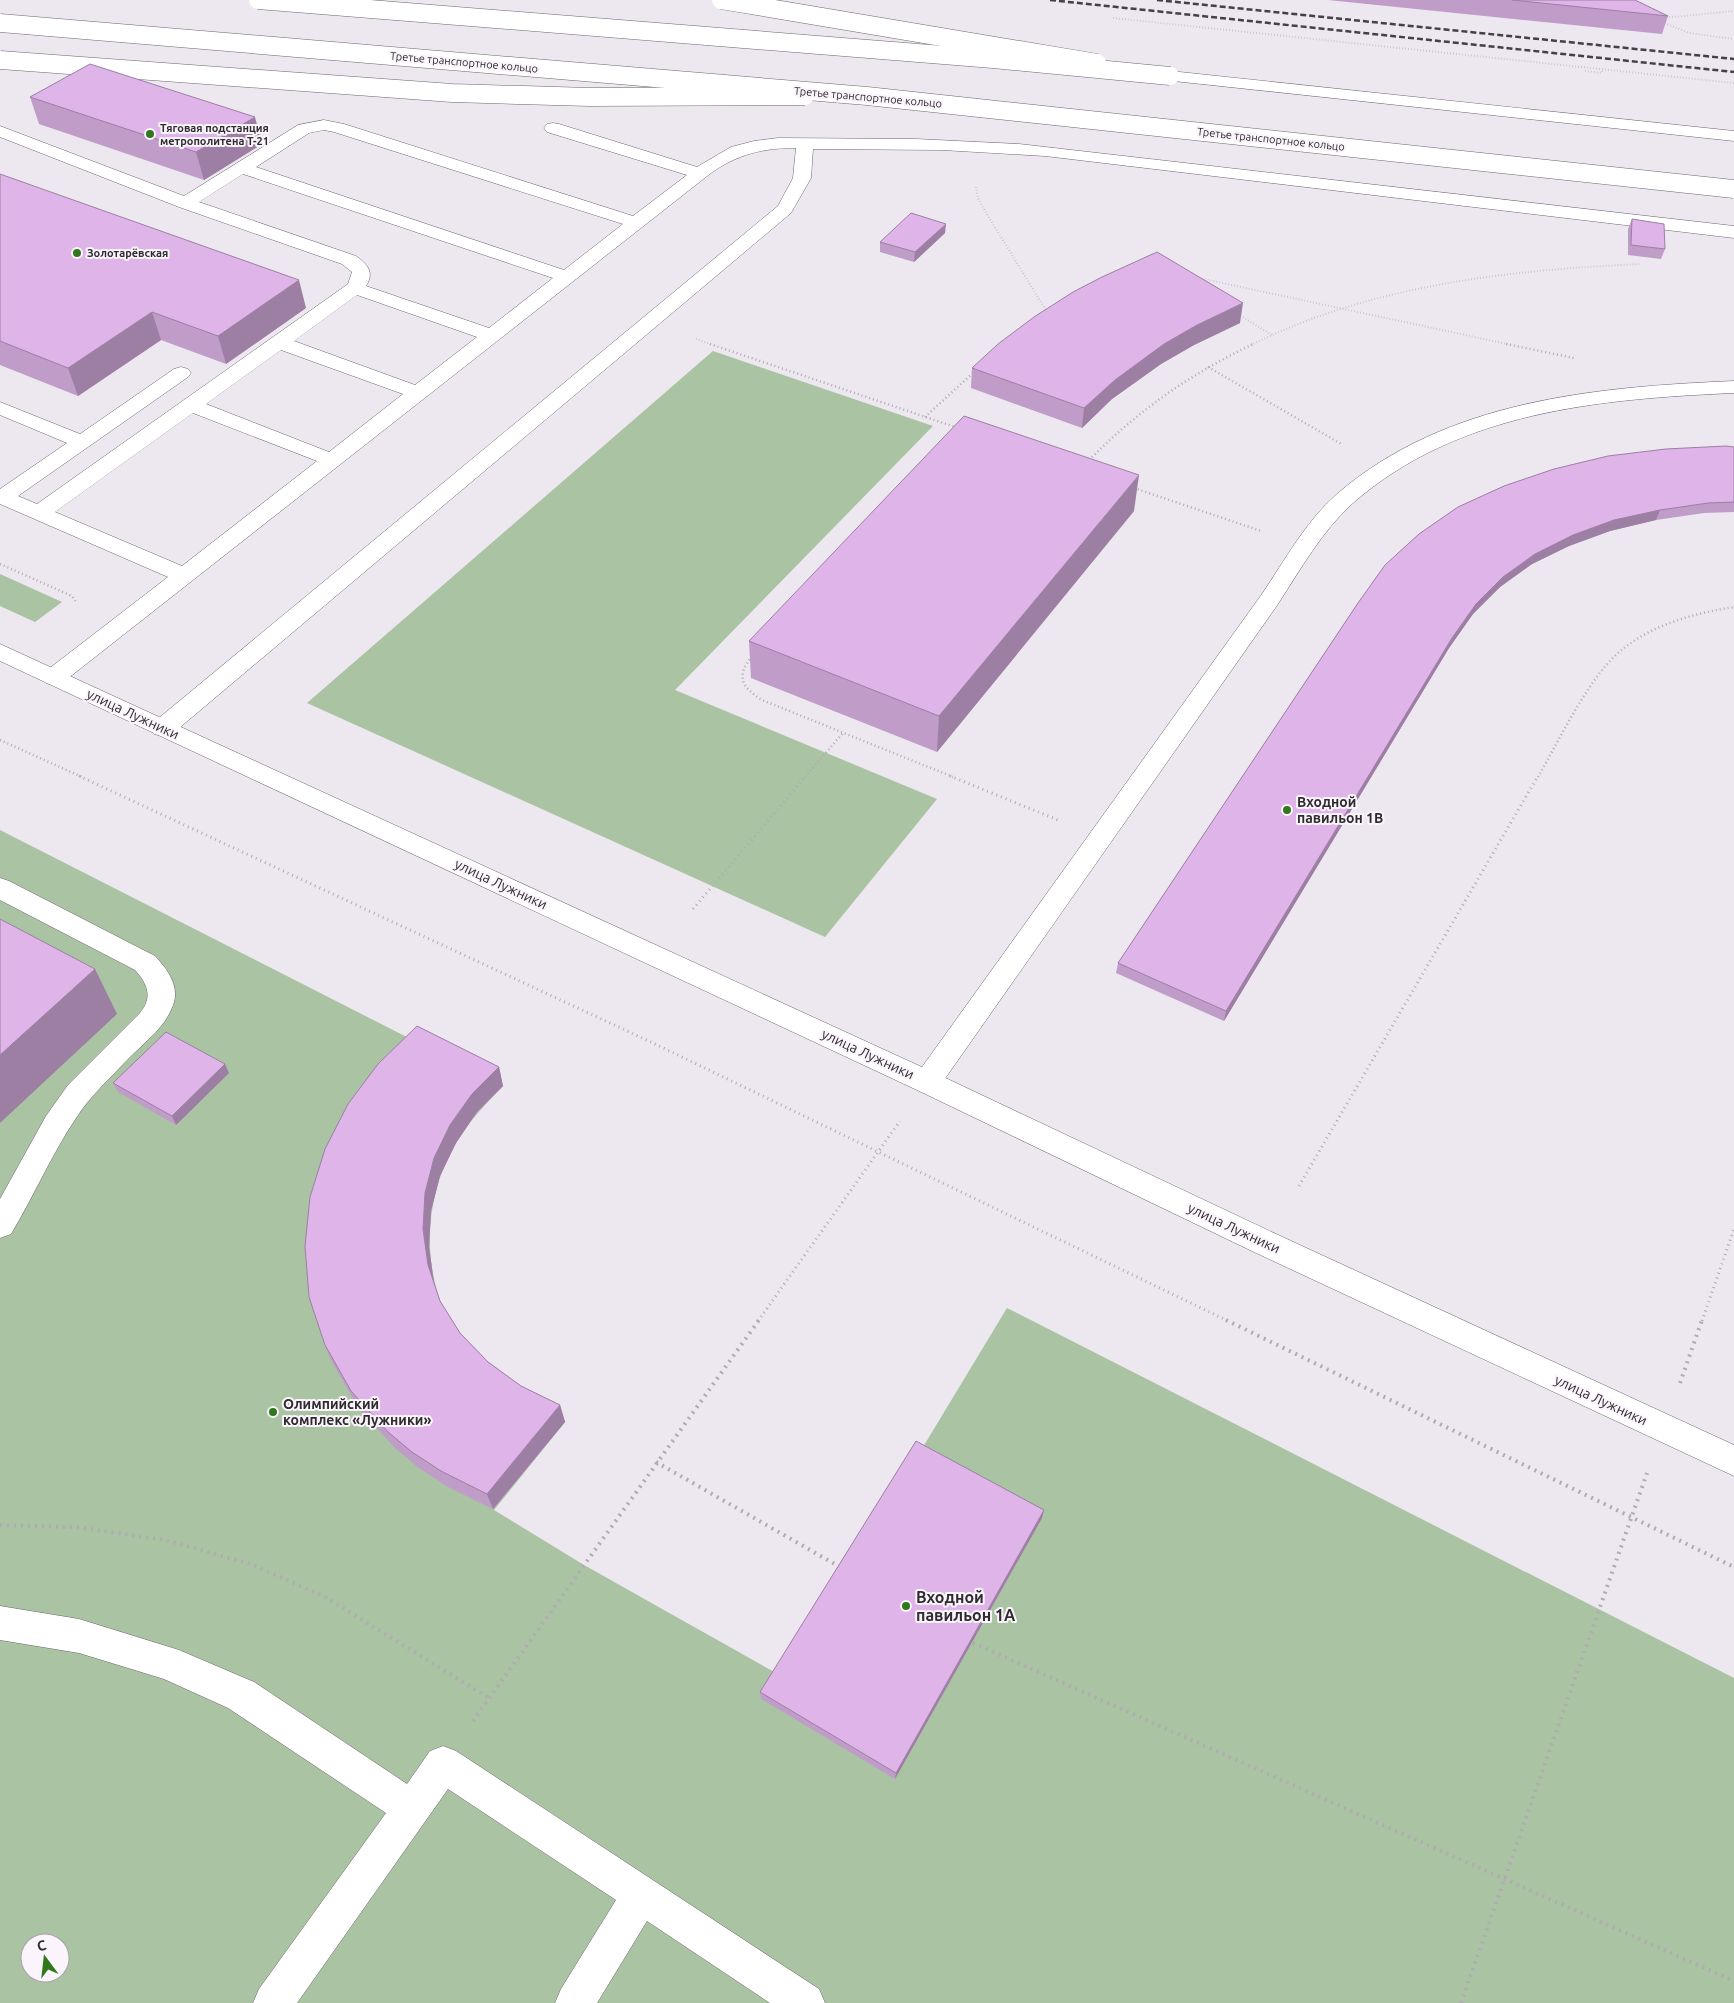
<svg xmlns="http://www.w3.org/2000/svg" width="1734" height="2003" viewBox="0 0 1734 2003" font-family="Ubuntu,sans-serif">
<style>
.green{fill:#a9c3a3;fill-rule:evenodd}
.lines{fill:none;stroke-linecap:round;stroke-linejoin:round}
.service-casing{stroke:#6c676d;stroke-width:1}
.minor-casing{stroke:#6c676d;stroke-width:1}
.primary-casing{stroke:#6c676d;stroke-width:1}
.path-far3{stroke:#b0abb1;stroke-width:2;stroke-dasharray:0.5 2.5;stroke-linecap:butt}
.path-far2{stroke:#b0abb1;stroke-width:2.5;stroke-dasharray:1 3;stroke-linecap:butt}
.path-far1{stroke:#b0abb1;stroke-width:3;stroke-dasharray:1 4;stroke-linecap:butt}
.path{stroke:#b0abb1;stroke-width:4;stroke-dasharray:2 5;stroke-linecap:butt}
.service{fill:#fff;fill-rule:evenodd}
.minor{fill:#fff;fill-rule:evenodd}
.primary{fill:#fff;fill-rule:evenodd}
.rail{stroke:#444144;stroke-width:2.5;stroke-dasharray:6 3;stroke-linecap:butt}
.secondary-bridge-casing{stroke:#6c676d;stroke-width:19;stroke-linecap:butt}
.primary-bridge-casing{stroke:#6c676d;stroke-width:19;stroke-linecap:butt}
.secondary-bridge{stroke:#fff;stroke-width:18}
.primary-bridge{stroke:#fff;stroke-width:18}
.wall{fill:#c09cc8}
.shaded-wall{fill:#9c7fa3}
.building{fill:#dfb5e9;stroke:#9c7fa3}
.poi-dot{fill:#30781c;stroke:#fbf4fc;stroke-width:2}
.labels{text-anchor:middle;stroke-width:4;stroke-linejoin:round;paint-order:stroke}
.far-street-label{font-size:11px;fill:#2f2c2f;stroke:#fbf4fc}
.far-poi-label{font-size:11px;font-weight:bold;fill:#2f2c2f;stroke:#fbf4fc;text-anchor:start}
.street-label{font-size:14px;fill:#2f2c2f;stroke:#fbf4fc}
.poi-label{font-size:14px;font-weight:bold;fill:#2f2c2f;stroke:#fbf4fc;text-anchor:start}
.near-poi-label{font-size:16px;font-weight:bold;fill:#2f2c2f;stroke:#fbf4fc;text-anchor:start}
</style>
<rect width="100%" height="100%" fill="#ede7ef"/>
<!-- green -->
<g class="green">
<path d="M713,351L933,426L675,690L937,799L825,937L307,703Z"/>
<path d="M0,574L62,602L35,622L0,606Z"/>
<path d="M0,830L503,1086C486,1104 468,1122 455,1144C419,1208 421,1288 465,1348C471,1356 480,1362 487,1368C500,1380 513,1394 527,1403C539,1410 553,1416 565,1422L494,1510L584,1565L776,1673L920,1452L1007,1308L1734,1678V2003H0ZM30,1943H60V1973H30Z"/>
</g>
<g class="lines">
<defs>
<g id="service">
<path d="M324,120L344,124L633,216L687,175L547,132L544,128L547,124L553,123L559,124L697,167L731,147L754,141L778,138L916,139L1019,144L1734,226V238L1045,156L942,150L813,149L811,178L791,213L172,734L163,736L154,734L151,728L154,722L778,206L793,178L796,148C763,148 738,154 711,173L62,683L54,685L46,683L42,677L46,671L168,577L0,504V489L67,443L0,415V402L80,434L174,369L181,367L188,369L191,373L188,377L18,496L37,504L348,284L352,272L342,264L179,207L0,137V126L184,196L298,125ZM324,130L334,132L623,224L564,270L256,167L309,133ZM243,174L553,278L489,328L366,286C375,272 367,264 356,256L199,202ZM357,295L477,337L415,385L294,341ZM281,350L403,394L329,452L206,404ZM193,413L317,461L182,566L55,512Z"/>
<path d="M1734,381V393C1601,399 1457,411 1352,504C1322,531 1300,570 1278,604L937,1090L927,1093L917,1090L913,1082L917,1074L1262,594C1285,560 1306,521 1337,494C1446,400 1596,387 1734,381Z"/>
<path d="M0,878L9,881L155,956C166,968 179,984 174,1002C167,1026 146,1041 129,1058C111,1077 91,1095 76,1118C51,1155 34,1196 11,1234L0,1238V1199L46,1116L68,1085L140,1013C153,998 148,984 135,970L0,900Z"/>
<path d="M0,1606L79,1619L179,1650L254,1682L407,1784L430,1751L443,1746L456,1751L819,1989L825,2003H770L647,1921L597,2003H555L561,1989L616,1900L448,1789L297,2003H253L259,1989L386,1813L228,1708L164,1679L79,1653L0,1640Z"/>
</g>
<path id="minor" d="M0,644L937,1074L1276,1234L1734,1445V1476L1254,1252L917,1090L0,661Z"/>
<path id="primary" d="M1170,71L1734,131V141L1164,80L1162,76L1164,72Z"/>
</defs>
<!-- service casing -->
<use href="#service" class="service-casing"/>
<!-- minor casing -->
<use href="#minor" class="minor-casing"/>
<!-- primary casing -->
<use href="#primary" class="primary-casing"/>
<!-- path-far3 -->
<g class="path-far3">
<path d="M1113,18L1734,83"/>
<path d="M1663,18L1734,11"/>
<path d="M1662,22L1689,33L1734,39"/>
<path d="M1585,71L1602,73V69"/>
<path d="M976,187L978,198L985,211L1047,312"/>
<path d="M1199,278L1512,345"/>
<path d="M1238,314L1272,335"/>
<path d="M696,339L713,345"/>
<path d="M1251,345C1372,285 1508,270 1641,264"/>
</g>
<!-- path-far2 -->
<g class="path-far2">
<path d="M710,344L958,428"/>
<path d="M1506,344L1574,358"/>
<path d="M1208,367L1343,445"/>
<path d="M925,417L974,372"/>
<path d="M1089,460C1140,409 1189,375 1253,344"/>
<path d="M1134,488L1261,531"/>
<path d="M0,564L72,596L76,602"/>
<path d="M752,656C736,676 741,687 762,700L953,777"/>
<path d="M0,740L82,777"/>
<path d="M805,777L843,733"/>
<path d="M1538,777C1558,742 1583,690 1610,661C1642,627 1690,614 1734,607"/>
</g>
<!-- path-far1 -->
<g class="path-far1">
<path d="M79,776L653,1043L1228,1321"/>
<path d="M950,776L1058,820"/>
<path d="M693,909L806,776"/>
<path d="M1299,1186L1538,776"/>
<path d="M758,1321L900,1121"/>
<path d="M1702,1321L1734,1229"/>
</g>
<!-- path -->
<g class="path">
<path d="M1226,1320L1734,1567"/>
<path d="M1680,1383L1702,1320"/>
<path d="M656,1462L840,1567"/>
<path d="M0,1525L76,1527L165,1540L251,1564L325,1597L489,1698"/>
<path d="M973,1643L1734,1981"/>
<path d="M473,1721L759,1320"/>
<path d="M1461,2003L1647,1473"/>
</g>
<!-- service -->
<use href="#service" class="service"/>
<!-- minor -->
<use href="#minor" class="minor"/>
<!-- primary -->
<use href="#primary" class="primary"/>
<!-- rail -->
<g class="rail">
<path d="M1050,0L1734,72"/>
<path d="M1157,0L1734,59"/>
</g>
<defs>
<g id="secondary-bridge">
<path d="M721,0L1097,63"/>
<path d="M0,60L452,93L590,97L805,96"/>
</g>
<g id="primary-bridge">
<path d="M258,0L993,59L1170,76"/>
<path d="M0,23L867,96L1734,189"/>
</g>
</defs>
<!-- secondary-bridge casing -->
<use href="#secondary-bridge" class="secondary-bridge-casing"/>
<!-- primary-bridge casing -->
<use href="#primary-bridge" class="primary-bridge-casing"/>
<!-- secondary-bridge -->
<use href="#secondary-bridge" class="secondary-bridge"/>
<!-- primary-bridge -->
<use href="#primary-bridge" class="primary-bridge"/>
</g>
<!-- wall -->
<g class="wall">
<path d="M1328,0H1635L1668,16L1662,34Z"/>
<path d="M30,97L262,144L204,180L39,124Z"/>
<path d="M0,174L306,308L226,364L161,340L78,396L0,365Z"/>
<path d="M1632,219L1665,249L1661,259L1628,255V229Z"/>
<path d="M945,233L914,262L880,252V242Z"/>
<path d="M1240,323L1194,345L1161,364L1112,399L1082,428L971,388L972,368Z"/>
<path d="M1734,447V512L1704,513L1656,520L1610,531L1569,546L1532,564L1500,587L1473,614L1449,648L1224,1021L1116,973L1118,963L1358,603Z"/>
<path d="M1134,511L937,752L751,678L749,641Z"/>
<path d="M225,1064L229,1073L176,1125L118,1092L113,1083Z"/>
<path d="M499,1067L503,1086L477,1112L456,1143L440,1176L431,1211L429,1247L434,1283L440,1301L460,1333L488,1362L521,1386L560,1405L565,1422L493,1509L448,1487L419,1468L395,1448L358,1407L332,1362L325,1345Z"/>
<path d="M1042,1518L895,1779L761,1699L760,1692Z"/>
</g>
<!-- shaded-wall -->
<g class="shaded-wall">
<path d="M255,117L262,144L204,180L196,152Z"/>
<path d="M946,224L945,233L914,262L915,252Z"/>
<path d="M299,280L306,308L226,364L218,336Z"/>
<path d="M1243,303L1240,323L1194,345L1161,364L1112,399L1082,428L1084,408L1115,380L1164,344L1197,325Z"/>
<path d="M152,312L161,340L78,396L68,368Z"/>
<path d="M1139,475L1134,511L937,752L939,716Z"/>
<path d="M1660,510L1656,520L1610,531L1569,546L1532,564L1500,587L1473,614L1449,648L1224,1021L1226,1011L1452,638L1476,604L1503,577L1535,554L1573,535L1614,520Z"/>
<path d="M95,969L117,1014L0,1123V1055Z"/>
<path d="M225,1064L229,1073L176,1125L172,1116Z"/>
<path d="M499,1067L503,1086L477,1112L456,1143L440,1176L431,1211L429,1247L434,1283L428,1265L423,1229L425,1193L434,1158L450,1125L472,1094Z"/>
<path d="M560,1405L565,1422L493,1509L487,1494Z"/>
<path d="M1044,1510L1042,1518L895,1779L896,1773Z"/>
</g>
<!-- building -->
<g class="building">
<path d="M1512,0H1635L1668,16Z"/>
<path d="M90,64L255,117L196,152L30,97Z"/>
<path d="M0,174L299,280L218,336L152,312L68,368L0,341Z"/>
<path d="M911,213L946,224L915,252L880,242Z"/>
<path d="M1632,219L1664,224L1665,249L1631,245Z"/>
<path d="M1157,252L1243,303L1197,325L1164,344L1115,380L1084,408L972,368L998,344L1034,317L1073,292L1102,277Z"/>
<path d="M964,416L1139,475L939,716L749,641Z"/>
<path d="M1726,446L1734,447V502L1708,503L1660,510L1614,520L1573,535L1535,554L1503,577L1476,604L1452,638L1226,1011L1118,963L1358,603L1385,565L1419,534L1458,507L1504,486L1554,469L1608,456L1666,449Z"/>
<path d="M0,919L95,969L0,1055Z"/>
<path d="M417,1026L499,1067L472,1094L450,1125L434,1158L425,1193L423,1229L428,1265L440,1301L460,1333L488,1362L521,1386L560,1405L487,1494L441,1471L412,1452L388,1432L351,1391L325,1345L309,1297L305,1246L310,1197L325,1149L348,1104L378,1064Z"/>
<path d="M166,1032L225,1064L172,1116L113,1083Z"/>
<path d="M916,1441L1044,1510L896,1773L760,1692Z"/>
</g>
<!-- markers -->
<g class="poi-dot">
<circle cx="150" cy="134" r="5"/>
<circle cx="77" cy="253" r="5"/>
<circle cx="1287" cy="810" r="5"/>
<circle cx="273" cy="1412" r="5"/>
<circle cx="906" cy="1606" r="5"/>
</g>
<g class="labels">
<!-- far-street labels -->
<g class="far-street-label">
<text transform="translate(464 62) rotate(5)" y="4">Третье транспортное кольцо</text>
<text transform="translate(868 97) rotate(5)" y="4">Третье транспортное кольцо</text>
<text transform="translate(1271 139) rotate(6)" y="4">Третье транспортное кольцо</text>
</g>
<!-- far-poi labels -->
<g class="far-poi-label">
<text x="160" y="132">Тяговая подстанция<tspan x="160" dy="13">метрополитена Т-21</tspan></text>
<text x="87" y="257">Золотарёвская</text>
</g>
<!-- street labels -->
<g class="street-label">
<text transform="translate(133 714) rotate(25)" y="5">улица Лужники</text>
<text transform="translate(501 884) rotate(25)" y="5">улица Лужники</text>
<text transform="translate(868 1054) rotate(25)" y="5">улица Лужники</text>
<text transform="translate(1234 1228) rotate(25)" y="5">улица Лужники</text>
<text transform="translate(1601 1400) rotate(25)" y="5">улица Лужники</text>
</g>
<!-- poi labels -->
<g class="poi-label">
<text x="1297" y="807">Входной<tspan x="1297" dy="16">павильон 1B</tspan></text>
<text x="283" y="1409">Олимпийский<tspan x="283" dy="16">комплекс «Лужники»</tspan></text>
</g>
<!-- near-poi labels -->
<g class="near-poi-label">
<text x="916" y="1603">Входной<tspan x="916" dy="18">павильон 1A</tspan></text>
</g>
</g>
<!-- north arrow -->
<g transform="translate(45 1958) rotate(345)"><circle r="24" fill="#fbf4fc" stroke="#a9a4aa"/>
<path d="M0-4L9 19L0 12L-9 19Z" fill="#30781c"/>
<text y="-8" font-size="14" font-weight="bold" text-anchor="middle" fill="#2f2c2f">С</text>
</g>
</svg>
